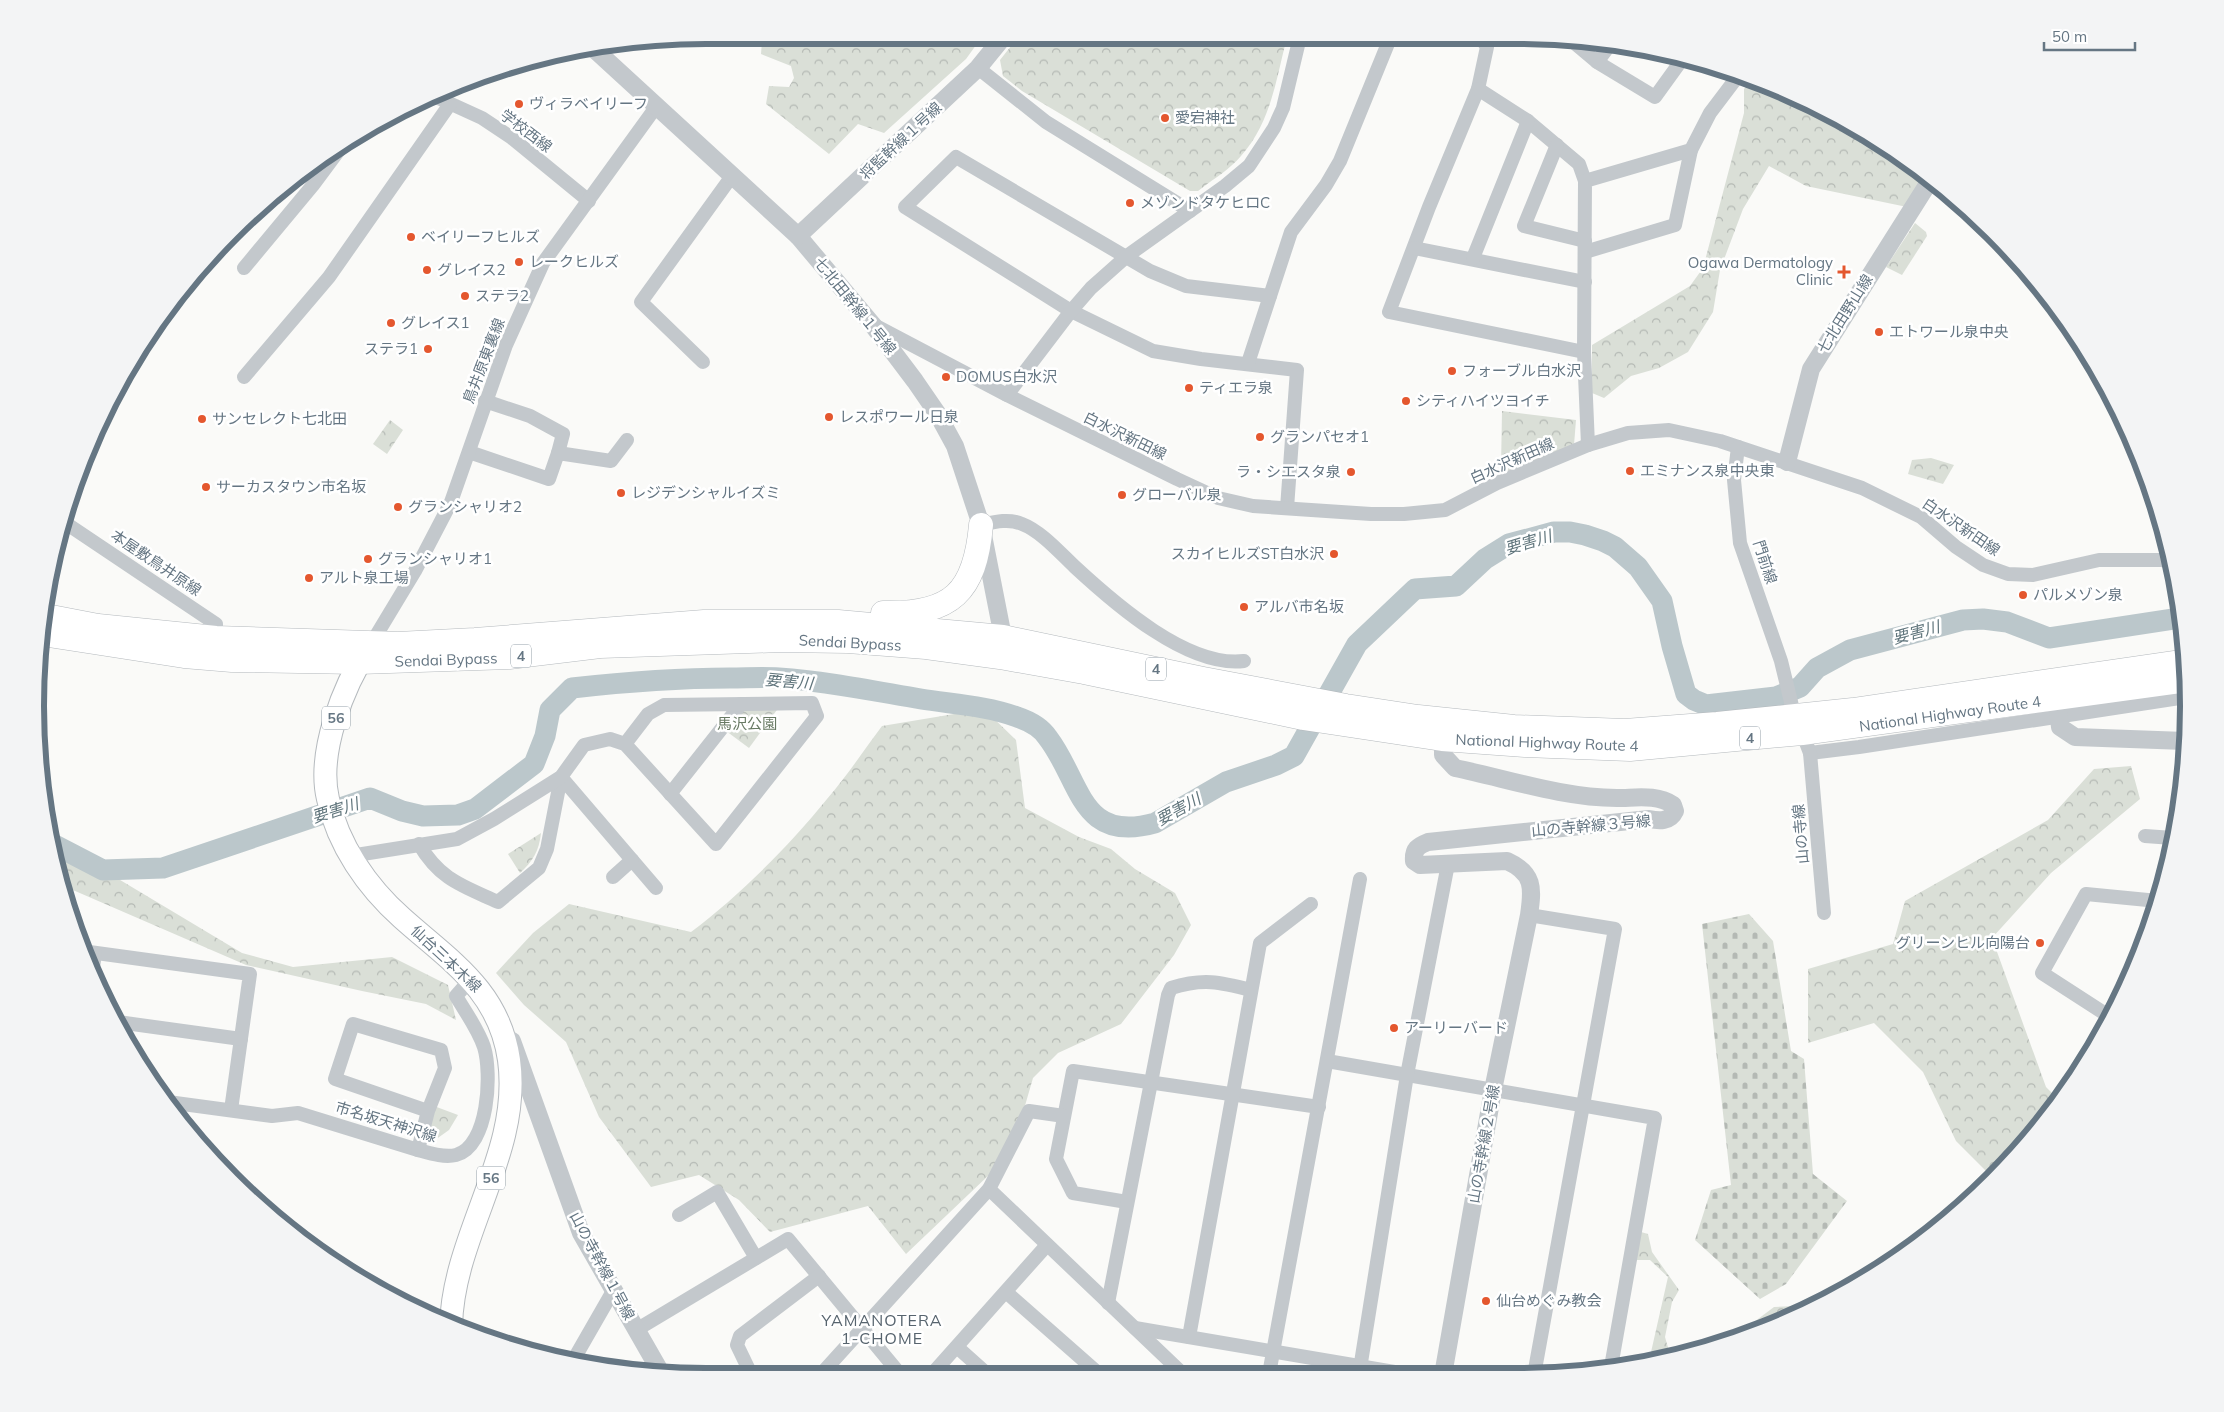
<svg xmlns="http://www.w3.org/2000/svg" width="2224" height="1412" viewBox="0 0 2224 1412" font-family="Mulish,'Noto Sans JP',sans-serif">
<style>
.forest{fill:url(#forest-crowns)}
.cemetery{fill:url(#cemetery-stones)}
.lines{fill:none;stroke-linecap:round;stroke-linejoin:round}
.river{stroke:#bbc7cb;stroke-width:21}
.primary-casing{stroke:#b5babe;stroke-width:24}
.trunk-casing{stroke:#b4b9bd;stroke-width:25}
.minor{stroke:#c3c8cc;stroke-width:14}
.tertiary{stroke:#c3c8cc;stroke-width:18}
.primary{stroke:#fff;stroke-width:22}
.trunk{stroke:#fff;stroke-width:24}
.poi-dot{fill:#e4572e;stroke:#fff;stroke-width:2}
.labels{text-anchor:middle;stroke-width:5;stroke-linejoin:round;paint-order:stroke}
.shield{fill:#fff;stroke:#939fa8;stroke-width:1}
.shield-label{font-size:14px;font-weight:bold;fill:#657683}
.poi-label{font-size:15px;fill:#657683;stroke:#fff;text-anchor:start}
.street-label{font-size:15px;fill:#657683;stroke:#fff}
.park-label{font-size:15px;fill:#687a64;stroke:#fff}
.water-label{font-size:16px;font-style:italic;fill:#60757c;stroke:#fff}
.neighbourhood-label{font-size:16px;letter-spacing:1px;fill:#57646e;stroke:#fff}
.rim{fill:none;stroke:#657683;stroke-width:6}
</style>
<defs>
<pattern id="forest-crowns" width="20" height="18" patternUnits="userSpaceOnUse" patternTransform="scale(1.25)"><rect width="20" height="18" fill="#dadfd7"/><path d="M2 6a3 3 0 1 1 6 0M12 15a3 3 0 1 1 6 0" fill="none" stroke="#b4b9b4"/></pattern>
<pattern id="cemetery-stones" width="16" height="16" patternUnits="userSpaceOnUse" patternTransform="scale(1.25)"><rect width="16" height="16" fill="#dadfd7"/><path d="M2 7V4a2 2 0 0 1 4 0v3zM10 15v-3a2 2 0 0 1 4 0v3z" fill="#b4b9b4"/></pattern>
</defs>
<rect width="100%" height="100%" fill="#fafaf8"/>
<!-- forest -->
<g class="forest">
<path d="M762,41H979L966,59L884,133L858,124L829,154L766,104L769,86L789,87L794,78L791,66L761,54Z"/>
<path d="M1015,41H1286C1276,81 1270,124 1241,156C1230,169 1215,178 1202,188L1198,191H1190L1022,91L1003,76L1000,60Z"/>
<path d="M1752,80L1775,86L1891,148L1926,175L1907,207L1806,186L1769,166L1743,209L1720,270L1713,312L1688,352L1659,368L1631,376L1604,398L1592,393V345L1690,286L1703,268L1744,113V89Z"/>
<path d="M1915,223L1926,232L1927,236L1902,275L1886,267Z"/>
<path d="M1502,411L1576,420L1574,445L1505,474L1501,468Z"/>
<path d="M390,420L403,430L387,454L373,444Z"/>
<path d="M1931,458L1954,465L1943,484L1908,474L1912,460Z"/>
<path d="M782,703L749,748L722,728L741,704Z"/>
<path d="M984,709L1016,740L1025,808L1079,837L1111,849L1135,869L1175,893L1191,925L1174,955L1121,1024L1058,1053L1033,1078L1011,1154L906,1254L868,1206L770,1232L739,1200L699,1175L651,1187L599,1117L566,1042L524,1005L496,973L533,933L569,904L691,932C740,895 788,847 827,799C847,776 864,750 882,726Z"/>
<path d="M2131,766L2140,799L2051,873L1992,938L2046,1087L2058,1099L2023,1148L1992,1177L1956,1141L1923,1072L1874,1023L1808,1043V969L1893,944L1905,901L2048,820L2094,769Z"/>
<path d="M541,833C539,851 533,861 520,873L508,854Z"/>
<path d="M50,838L242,953L293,967L392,957L448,985L456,1020L426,1004L362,991L246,965L59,884Z"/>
<path d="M434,1106L458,1115L449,1130L435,1140L426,1138Z"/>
<path d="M1641,1232L1648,1234L1652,1252L1679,1290L1672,1302L1665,1337L1671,1358L1649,1361L1668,1277L1650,1260H1636Z"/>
<path d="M1819,1305L1815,1308L1743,1335L1746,1328L1774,1307Z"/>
</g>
<!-- cemetery -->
<path class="cemetery" d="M1749,914L1773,941L1791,1051L1804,1059L1813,1174L1847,1201L1786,1284L1760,1299L1695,1240L1711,1190L1731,1185L1702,924Z"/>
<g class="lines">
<!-- river -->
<path class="river" d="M51,843L103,870L163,868L370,798L402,811L423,816L458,815L475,809L534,764L545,736L550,710L572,688C625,682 677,678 730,678C746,678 763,677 779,678C826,681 874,691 921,699C952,704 988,706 1017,717C1029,721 1041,727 1048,738C1081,781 1080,844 1155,823L1226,782L1276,765L1294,756L1357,644L1415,589L1456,586L1485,559L1509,544L1554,532H1570L1585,535L1603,541L1615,547L1638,567L1662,601L1672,646L1686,694L1694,700L1706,705L1776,697L1800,687L1817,668L1850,650L1963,620L1983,619L2007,622L2049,638L2180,618"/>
<defs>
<path id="primary" d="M369,647C343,686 317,753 328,799C338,845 367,887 402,918C450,961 499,990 509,1060C522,1153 453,1234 451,1326"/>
<g id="trunk">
<path d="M883,613C952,615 975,592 981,525"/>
<path d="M46,616L98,626L216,638L398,644L475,640L704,622H838L1003,637L1203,679L1346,706L1418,717L1514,727L1625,731L1717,724L1853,710L2187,661"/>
<path d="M42,634L184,656L232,660L359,662L509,657L600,646L781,640L848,641L926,647L1000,657L1084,672L1303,718L1442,739L1525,745L1630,749L1802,733L2187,680"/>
</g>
</defs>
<!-- primary casing -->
<use href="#primary" class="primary-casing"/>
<!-- trunk casing -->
<use href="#trunk" class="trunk-casing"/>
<!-- minor -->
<g class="minor">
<path d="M1483,41L1487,47L1478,89L1429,207L1389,312L1584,352"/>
<path d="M1572,41L1597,62L1655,97L1681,61"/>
<path d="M1597,62L1612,42"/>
<path d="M978,68L1046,122L1190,211"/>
<path d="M1478,89L1528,121L1579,164L1585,181"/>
<path d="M436,97L482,118L512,138L589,201"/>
<path d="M1557,145L1524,226L1585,241"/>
<path d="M1414,248L1585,282"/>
<path d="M1585,252L1675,225L1691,150"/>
<path d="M1473,258L1528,121"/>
<path d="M244,268L313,185L345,142"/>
<path d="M1270,296L1186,286L1150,271L956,157L905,207L1071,311L1153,351L1201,359L1297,370L1287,508"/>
<path d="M874,325L1007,395L1177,479L1218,498L1253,506L1371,514H1404L1445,510L1497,483L1588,445L1628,433L1669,430L1720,441L1862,488L1921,517L1956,547L1983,565L2008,574L2033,575L2099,560H2161L2171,562"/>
<path d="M703,362L641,302L732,176"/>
<path d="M1248,363L1291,232L1326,185L1340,161L1389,41"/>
<path d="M244,377L329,277L450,104"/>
<path d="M1007,395L1071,311L1091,288L1127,256L1225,186L1249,166L1274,128L1283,108L1299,41"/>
<path d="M485,401L530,416L563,434L558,453"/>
<path d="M1588,445L1584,352L1585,181L1691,150L1710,113L1738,76"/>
<path d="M1738,447L1734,480L1740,543L1781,661L1792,706L1810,753L1859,747L2186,697"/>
<path d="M469,452L549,479L558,453L611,461L627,440"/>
<path d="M64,522L216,624V638"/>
<path d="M981,525C994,522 1009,518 1022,524C1041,531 1061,554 1075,567C1115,604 1188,668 1244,661"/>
<path d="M371,644L415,571L451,502L506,345L543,263L656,107"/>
<path d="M1810,753L1824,913"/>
<path d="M670,794L741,704"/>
<path d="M2145,836L2173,838"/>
<path d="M419,844C440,880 463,886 498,902L539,868L547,849L561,777L656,888"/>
<path d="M350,856L457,839L494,819L561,777L584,745L610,739L625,744L716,844L817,716L812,703L664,705L648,714L625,744"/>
<path d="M613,877L632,860"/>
<path d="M1529,915L1615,929L1534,1375"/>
<path d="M82,951L250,974L231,1110"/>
<path d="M92,974L95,954"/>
<path d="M2110,1017L2042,973L2086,894L2158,901"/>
<path d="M118,1022L241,1039"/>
<path d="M1327,1061L1655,1118L1611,1367"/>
<path d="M168,1102L272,1116L298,1113L418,1150C429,1153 444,1158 456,1155C489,1146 492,1073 484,1047C478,1029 466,1013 456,996L471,979"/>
<path d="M418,1150L428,1111L445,1068L441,1050L353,1024L335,1079L428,1111"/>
<path d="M989,1189L1183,1374"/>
<path d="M1127,1202L1073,1193L1056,1159L1073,1071L1319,1107"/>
<path d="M679,1215L717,1192L756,1258"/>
<path d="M1006,1292L1098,1373"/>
<path d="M1108,1303L1168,995L1171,988C1203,978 1220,982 1251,990"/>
<path d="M1135,1328L1412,1375"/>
<path d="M636,1330L788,1239L899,1373"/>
<path d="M1189,1337L1260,943L1311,904"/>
<path d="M957,1347L986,1373"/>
<path d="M574,1359L613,1291"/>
<path d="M750,1372L737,1345L740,1336L819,1276"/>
<path d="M823,1372L989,1189L1029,1111L1064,1116"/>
<path d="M933,1373L1047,1245"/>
<path d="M1269,1374L1360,879"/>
<path d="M1359,1375L1407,1075L1448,864"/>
</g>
<!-- tertiary -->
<g class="tertiary">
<path d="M592,47L798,236L872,324L915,381L937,413L955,446L981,525L1003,637L1002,647"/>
<path d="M798,236L978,68L1000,41"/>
<path d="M1787,462L1811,369L1931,179"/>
<path d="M2055,686L2060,727L2075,737L2185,741"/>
<path d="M1443,728V755L1455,768C1508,779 1563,798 1617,798C1636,798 1657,794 1673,805L1675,811C1670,822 1659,821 1649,819L1428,842C1418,846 1413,849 1414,861L1420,865L1507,861C1534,873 1533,888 1529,915L1493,1090L1443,1375"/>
<path d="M512,1041L581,1233L660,1371"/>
</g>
<!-- primary -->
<use href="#primary" class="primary"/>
<!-- trunk -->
<use href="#trunk" class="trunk"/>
</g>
<!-- markers -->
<g class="poi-dot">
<circle cx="519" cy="104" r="5"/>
<circle cx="1165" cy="118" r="5"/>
<circle cx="1130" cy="203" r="5"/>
<circle cx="411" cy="237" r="5"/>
<circle cx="519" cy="262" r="5"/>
<circle cx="427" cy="270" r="5"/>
<path d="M1841.5 264.5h5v5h5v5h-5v5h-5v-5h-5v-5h5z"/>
<circle cx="465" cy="296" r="5"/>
<circle cx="391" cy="323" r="5"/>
<circle cx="1879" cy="332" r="5"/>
<circle cx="428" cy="349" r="5"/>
<circle cx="1452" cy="371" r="5"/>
<circle cx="946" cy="377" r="5"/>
<circle cx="1189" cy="388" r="5"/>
<circle cx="1406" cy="401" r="5"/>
<circle cx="829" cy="417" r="5"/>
<circle cx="202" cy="419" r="5"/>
<circle cx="1260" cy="437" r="5"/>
<circle cx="1630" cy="471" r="5"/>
<circle cx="1351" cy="472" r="5"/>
<circle cx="206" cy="487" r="5"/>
<circle cx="621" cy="493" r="5"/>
<circle cx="1122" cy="495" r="5"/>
<circle cx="398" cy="507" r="5"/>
<circle cx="1334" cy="554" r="5"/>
<circle cx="368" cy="559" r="5"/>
<circle cx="309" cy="578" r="5"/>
<circle cx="2023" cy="595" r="5"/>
<circle cx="1244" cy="607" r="5"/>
<circle cx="2040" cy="943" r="5"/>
<circle cx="1394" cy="1028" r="5"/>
<circle cx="1486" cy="1301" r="5"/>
</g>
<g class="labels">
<!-- shield labels -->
<g class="shield">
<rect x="511" y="644.5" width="20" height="23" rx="4"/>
<rect x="1146" y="657.5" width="20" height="23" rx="4"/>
<rect x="322" y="706.5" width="28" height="23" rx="4"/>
<rect x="1740" y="726.5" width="20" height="23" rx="4"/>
<rect x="477" y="1166.5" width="28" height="23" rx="4"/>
</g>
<g class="shield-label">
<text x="521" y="661">4</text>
<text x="1156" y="674">4</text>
<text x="336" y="723">56</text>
<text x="1750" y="743">4</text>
<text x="491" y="1183">56</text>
</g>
<!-- poi labels -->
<g class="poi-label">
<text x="529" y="109">ヴィラベイリーフ</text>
<text x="1175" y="123">愛宕神社</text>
<text x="1140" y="208">メゾンドタケヒロC</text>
<text x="421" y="242">ベイリーフヒルズ</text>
<text x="529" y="267">レークヒルズ</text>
<text x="1833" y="268" text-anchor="end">Ogawa Dermatology<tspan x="1833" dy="17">Clinic</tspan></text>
<text x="437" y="275">グレイス2</text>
<text x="475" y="301">ステラ2</text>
<text x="401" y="328">グレイス1</text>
<text x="1889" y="337">エトワール泉中央</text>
<text x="418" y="354" text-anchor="end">ステラ1</text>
<text x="1462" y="376">フォーブル白水沢</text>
<text x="956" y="382">DOMUS白水沢</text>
<text x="1199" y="393">ティエラ泉</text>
<text x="1416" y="406">シティハイツヨイチ</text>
<text x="839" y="422">レスポワール日泉</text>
<text x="212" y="424">サンセレクト七北田</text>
<text x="1270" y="442">グランパセオ1</text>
<text x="1640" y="476">エミナンス泉中央東</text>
<text x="1341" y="477" text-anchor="end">ラ・シエスタ泉</text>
<text x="216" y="492">サーカスタウン市名坂</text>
<text x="631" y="498">レジデンシャルイズミ</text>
<text x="1132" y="500">グローバル泉</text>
<text x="408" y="512">グランシャリオ2</text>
<text x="1324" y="559" text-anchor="end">スカイヒルズST白水沢</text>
<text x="378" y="564">グランシャリオ1</text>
<text x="319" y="583">アルト泉工場</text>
<text x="2033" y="600">パルメゾン泉</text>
<text x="1254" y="612">アルバ市名坂</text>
<text x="2030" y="948" text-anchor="end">グリーンヒル向陽台</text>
<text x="1404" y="1033">アーリーバード</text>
<text x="1496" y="1306">仙台めぐみ教会</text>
</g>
<!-- street labels -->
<g class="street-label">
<text transform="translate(526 131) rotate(37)" y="5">学校西線</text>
<text transform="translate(901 141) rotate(-43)" y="5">将監幹線１号線</text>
<text transform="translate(855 306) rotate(51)" y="5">七北田幹線１号線</text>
<text transform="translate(1845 314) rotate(-58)" y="5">七北田野山線</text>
<text transform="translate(484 361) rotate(-69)" y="5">鳥井原東裏線</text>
<text transform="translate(1125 436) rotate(26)" y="5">白水沢新田線</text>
<text transform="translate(1512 461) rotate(-24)" y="5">白水沢新田線</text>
<text transform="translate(1961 527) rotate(34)" y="5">白水沢新田線</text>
<text transform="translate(1765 562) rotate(72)" y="5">門前線</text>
<text transform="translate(156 563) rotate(34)" y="5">本屋敷鳥井原線</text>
<text transform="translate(850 643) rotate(3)" y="5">Sendai Bypass</text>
<text transform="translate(446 660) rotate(-2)" y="5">Sendai Bypass</text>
<text transform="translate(1950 714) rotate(-8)" y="5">National Highway Route 4</text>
<text transform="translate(1547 743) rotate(2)" y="5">National Highway Route 4</text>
<text transform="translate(1591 826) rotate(-5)" y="5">山の寺幹線３号線</text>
<text transform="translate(1801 834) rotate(-95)" y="5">山の寺線</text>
<text transform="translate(446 959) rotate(43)" y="5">仙台三本木線</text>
<text transform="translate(386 1122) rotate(17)" y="5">市名坂天神沢線</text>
<text transform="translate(1484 1144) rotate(-80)" y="5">山の寺幹線２号線</text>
<text transform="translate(602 1266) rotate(62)" y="5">山の寺幹線１号線</text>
</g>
<!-- park labels -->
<g class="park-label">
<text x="747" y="729">馬沢公園</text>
</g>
<!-- water labels -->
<g class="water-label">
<text transform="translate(1528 542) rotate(-17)" y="6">要害川</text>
<text transform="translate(1916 632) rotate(-15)" y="6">要害川</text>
<text transform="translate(789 681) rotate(5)" y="6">要害川</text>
<text transform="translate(1178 809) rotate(-29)" y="6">要害川</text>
<text transform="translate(335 810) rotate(-18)" y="6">要害川</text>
</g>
<!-- neighbourhood labels -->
<g class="neighbourhood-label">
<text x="882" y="1326">YAMANOTERA<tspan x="882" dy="18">1-CHOME</tspan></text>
</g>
</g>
<!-- crop -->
<path d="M0 0H2224V1412H0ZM706 44H1518A662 662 0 0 1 2180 706V706A662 662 0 0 1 1518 1368H706A662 662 0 0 1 44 706V706A662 662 0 0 1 706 44Z" fill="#f3f4f5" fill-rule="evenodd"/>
<path class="rim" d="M706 44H1518A662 662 0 0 1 2180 706V706A662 662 0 0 1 1518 1368H706A662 662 0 0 1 44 706V706A662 662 0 0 1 706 44Z"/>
<!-- scale -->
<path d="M2044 42v8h91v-8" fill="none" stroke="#657683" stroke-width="2.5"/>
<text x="2052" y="42" font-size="15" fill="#657683" stroke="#ffffff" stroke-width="4" paint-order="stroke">50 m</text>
</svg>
